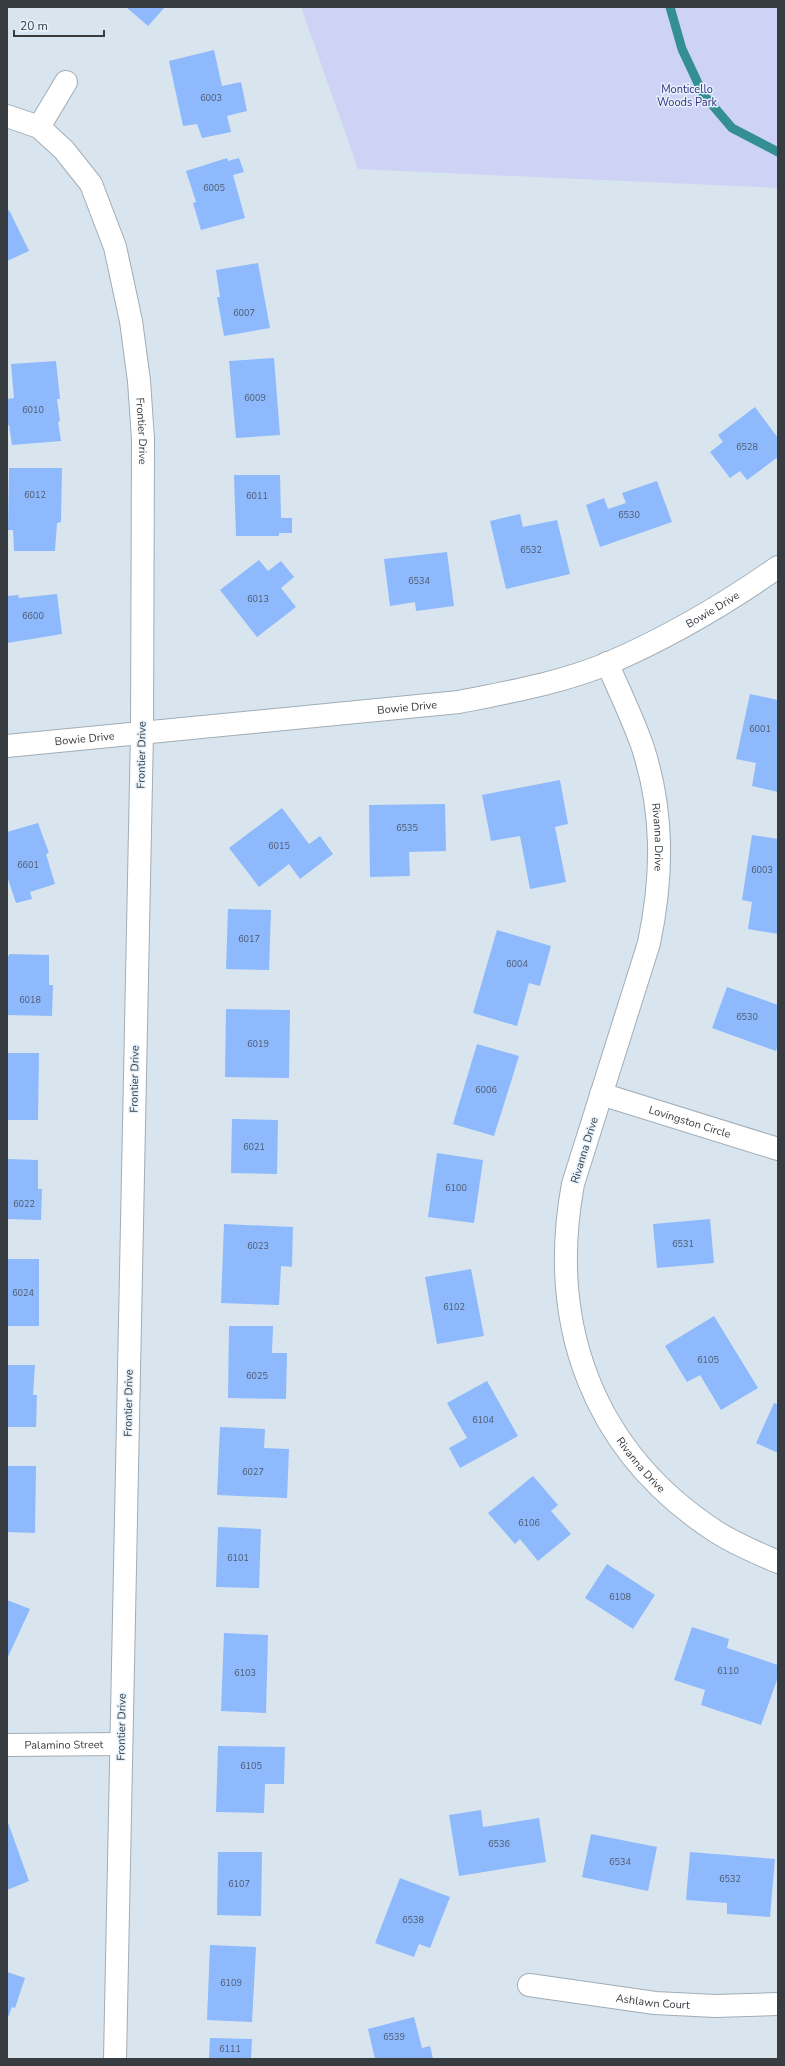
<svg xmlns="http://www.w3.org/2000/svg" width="785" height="2066" viewBox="0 0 785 2066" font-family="'Nunito Sans',sans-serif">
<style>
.green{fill:#ced3f6}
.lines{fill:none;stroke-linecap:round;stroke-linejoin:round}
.stream{stroke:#348f93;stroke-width:9}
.building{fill:#8eb9fc}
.minor-casing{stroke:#a1adb6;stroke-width:24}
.minor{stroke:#fff;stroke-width:22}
.labels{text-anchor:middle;stroke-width:3;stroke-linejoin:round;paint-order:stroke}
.number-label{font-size:9px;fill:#4d5b6f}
.park-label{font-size:11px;fill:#343085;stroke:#e5f2fc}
.street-label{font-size:11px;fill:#373c40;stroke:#e5f2fc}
</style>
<rect width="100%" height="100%" fill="#d8e5ee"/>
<!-- green -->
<path class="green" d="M301,7H778V188L358,169Z"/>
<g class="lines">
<!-- stream -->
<path class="stream" d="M670,7L682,49L703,94L732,128L778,152"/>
</g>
<!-- building -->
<g class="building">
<path d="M126,7H165L148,26Z"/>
<path d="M214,50L222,86L241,82L247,111L227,116L231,132L202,138L197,124L183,126L169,61Z"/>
<path d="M227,158L228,161L239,158L244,172L233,175L245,218L201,230L193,203L196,202L186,171Z"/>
<path d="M9,210L29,251L7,261V211Z"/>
<path d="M258,263L270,328L224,336L217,297H220L216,270Z"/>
<path d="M274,358L280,435L236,438L229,361Z"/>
<path d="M56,361L60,399H57L60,421L58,422L61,441L12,445L9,425H7V399L14,398L11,364Z"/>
<path d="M755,407L778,438V457L747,480L740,471L730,478L710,452L723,442L718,435Z"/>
<path d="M9,468H62L61,522L57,523L55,551H14L13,530H8Z"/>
<path d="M234,475H280L281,518H292V533H279V536H236Z"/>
<path d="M657,481L672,522L600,547L586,505L604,498L608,509L626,503L622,493Z"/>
<path d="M520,514L523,527L557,520L570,574L506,589L490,521Z"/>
<path d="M447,552L454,606L416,611L415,602L390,606L384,559Z"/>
<path d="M259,560L268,571L281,561L294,577L281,588L296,607L257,637L220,590Z"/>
<path d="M57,594L62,634L7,643V596L18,595L19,598Z"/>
<path d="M750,694L778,700V792L752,786L756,763L736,759Z"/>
<path d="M560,780L568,824L555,827L566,882L530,889L520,836L491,841L482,795Z"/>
<path d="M445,804L446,851L409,852L410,876L370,877L369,805Z"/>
<path d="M282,808L309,844L320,836L333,854L300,879L289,864L259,887L229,848Z"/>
<path d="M38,823L49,853L46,854L55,884L30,892L32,899L16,903L7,876V832Z"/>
<path d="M752,835L778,839V934L748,929L752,902L742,900Z"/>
<path d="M228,909L271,910L269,970L226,969Z"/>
<path d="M497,930L551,946L540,986L529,983L517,1026L473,1013Z"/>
<path d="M9,954L49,955V985H53L52,1016L7,1015V956H9Z"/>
<path d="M727,987L778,1005V1044L776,1051L712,1028Z"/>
<path d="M226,1009L290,1010L289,1078L225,1077Z"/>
<path d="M477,1044L519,1056L494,1136L453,1124Z"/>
<path d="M7,1053H39L38,1120H7Z"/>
<path d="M232,1119L278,1120L277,1174L231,1173Z"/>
<path d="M437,1153L483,1160L474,1223L428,1217Z"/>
<path d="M7,1159L38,1160V1189H42L41,1220L7,1219Z"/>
<path d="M710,1219L714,1263L657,1268L653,1224Z"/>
<path d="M224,1224L293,1227L292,1267L281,1266L279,1305L221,1303Z"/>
<rect x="7" y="1259" width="32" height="67"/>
<path d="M471,1269L484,1336L437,1344L425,1277Z"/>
<path d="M714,1316L758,1388L721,1410L700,1375L687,1382L665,1346Z"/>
<path d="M229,1326H273L272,1353H287L286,1399L228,1398Z"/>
<path d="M7,1365H35L33,1395H37L36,1427H7Z"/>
<path d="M487,1381L518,1436L460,1468L449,1448L467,1438L447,1403Z"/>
<path d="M774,1403L778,1405V1453L756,1443Z"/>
<path d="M220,1427L265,1429L264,1448L289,1449L287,1498L217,1495Z"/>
<path d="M7,1466H36L35,1533L7,1532Z"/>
<path d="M533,1476L558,1505L551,1511L571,1534L538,1561L520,1539L515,1544L488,1513Z"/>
<path d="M218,1527L261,1529L259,1588L216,1587Z"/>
<path d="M607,1564L655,1595L633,1629L585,1598Z"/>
<path d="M7,1600L30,1609L7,1659Z"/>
<path d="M692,1627L729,1639L727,1648L778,1665V1677L761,1725L701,1705L705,1690L674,1680Z"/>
<path d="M224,1633L268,1635L266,1713L221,1711Z"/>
<path d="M218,1746L285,1747L284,1784H265L264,1813L216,1812Z"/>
<path d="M481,1810L483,1827L539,1818L546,1862L459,1876L449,1815Z"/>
<path d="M7,1820L29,1881L7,1890Z"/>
<path d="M591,1834L657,1847L648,1891L582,1877Z"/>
<path d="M218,1852H262L261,1916L217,1915Z"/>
<path d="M690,1852L775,1859L770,1917L727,1914V1903L686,1900Z"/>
<path d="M400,1878L450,1897L430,1948L419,1944L414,1957L375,1943Z"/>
<path d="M210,1945L256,1947L252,2022L207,2020Z"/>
<path d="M7,1972L25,1978L15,2008L12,2007L7,2020Z"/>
<path d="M414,2017L422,2048L430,2046L433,2059H375L368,2029Z"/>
<path d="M210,2038L252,2039L251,2059H209Z"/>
</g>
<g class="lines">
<defs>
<g id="minor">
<path id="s1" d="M7,116L39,127L64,150L91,184L115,247L131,321L139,381L143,439L142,732L115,2059"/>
<path d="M39,127L66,82"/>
<path id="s2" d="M607,663C619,690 632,717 642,745C664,811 663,876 649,943L573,1184C547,1325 593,1451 715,1531C735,1544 757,1553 778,1562"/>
<path id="s3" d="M7,746L459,702C509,692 561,683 609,663C669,637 724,605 778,567"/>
<path id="s4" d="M601,1094L778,1149"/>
<path id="s5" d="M7,1745L121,1744"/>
<path id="s6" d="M529,1985L655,2003L715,2006L778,2004"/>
</g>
</defs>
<!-- minor casing -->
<use href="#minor" class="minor-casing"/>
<!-- minor -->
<use href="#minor" class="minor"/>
</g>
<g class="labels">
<!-- number labels -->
<g class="number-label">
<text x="211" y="101">6003</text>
<text x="214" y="191">6005</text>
<text x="244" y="316">6007</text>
<text x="255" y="401">6009</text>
<text x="33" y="413">6010</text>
<text x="747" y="450">6528</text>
<text x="35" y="498">6012</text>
<text x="257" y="499">6011</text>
<text x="629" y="518">6530</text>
<text x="531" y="553">6532</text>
<text x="419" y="584">6534</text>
<text x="258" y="602">6013</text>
<text x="33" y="619">6600</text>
<text x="760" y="732">6001</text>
<text x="407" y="831">6535</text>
<text x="279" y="849">6015</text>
<text x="28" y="868">6601</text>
<text x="762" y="873">6003</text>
<text x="249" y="942">6017</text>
<text x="517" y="967">6004</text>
<text x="30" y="1003">6018</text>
<text x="747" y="1020">6530</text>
<text x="258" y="1047">6019</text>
<text x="486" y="1093">6006</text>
<text x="254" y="1150">6021</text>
<text x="456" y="1191">6100</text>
<text x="24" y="1207">6022</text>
<text x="683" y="1247">6531</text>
<text x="258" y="1249">6023</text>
<text x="23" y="1296">6024</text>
<text x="454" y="1310">6102</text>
<text x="708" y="1363">6105</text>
<text x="257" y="1379">6025</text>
<text x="483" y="1423">6104</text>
<text x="253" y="1475">6027</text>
<text x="529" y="1526">6106</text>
<text x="238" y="1561">6101</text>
<text x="620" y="1600">6108</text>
<text x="728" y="1674">6110</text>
<text x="245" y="1676">6103</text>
<text x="251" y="1769">6105</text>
<text x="499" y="1847">6536</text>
<text x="620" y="1865">6534</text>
<text x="730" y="1882">6532</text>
<text x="239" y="1887">6107</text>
<text x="413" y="1923">6538</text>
<text x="231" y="1986">6109</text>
<text x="394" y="2040">6539</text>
<text x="230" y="2052">6111</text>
</g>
<!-- park labels -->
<g class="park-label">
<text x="687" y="93">Monticello<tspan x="687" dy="13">Woods Park</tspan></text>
</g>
<!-- street labels -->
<g class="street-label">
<text dy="4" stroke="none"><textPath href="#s1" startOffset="365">Frontier Drive</textPath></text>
<text dy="4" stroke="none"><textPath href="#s3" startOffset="726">Bowie Drive</textPath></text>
<text dy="4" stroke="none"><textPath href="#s3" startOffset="402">Bowie Drive</textPath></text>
<text dy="4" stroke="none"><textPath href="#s3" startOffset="78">Bowie Drive</textPath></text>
<text transform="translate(141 755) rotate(-89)" y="4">Frontier Drive</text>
<text dy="4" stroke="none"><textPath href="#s2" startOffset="183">Rivanna Drive</textPath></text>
<text transform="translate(134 1079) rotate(-89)" y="4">Frontier Drive</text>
<text dy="4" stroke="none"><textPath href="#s4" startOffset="93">Lovingston Circle</textPath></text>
<text transform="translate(584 1150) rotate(-73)" y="4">Rivanna Drive</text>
<text transform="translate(128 1403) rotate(-89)" y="4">Frontier Drive</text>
<text dy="4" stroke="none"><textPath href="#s2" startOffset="842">Rivanna Drive</textPath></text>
<text transform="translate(121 1727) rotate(-89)" y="4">Frontier Drive</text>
<text dy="4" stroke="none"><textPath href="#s5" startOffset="57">Palamino Street</textPath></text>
<text dy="4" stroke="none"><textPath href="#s6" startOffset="125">Ashlawn Court</textPath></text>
</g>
</g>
<!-- border -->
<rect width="785" height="2066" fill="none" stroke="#373c40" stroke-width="16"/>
<!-- scale -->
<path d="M14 30v6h90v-6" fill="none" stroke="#373c40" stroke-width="2"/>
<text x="20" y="30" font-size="12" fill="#373c40" stroke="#e5f2fc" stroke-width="3" paint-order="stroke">20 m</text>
</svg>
